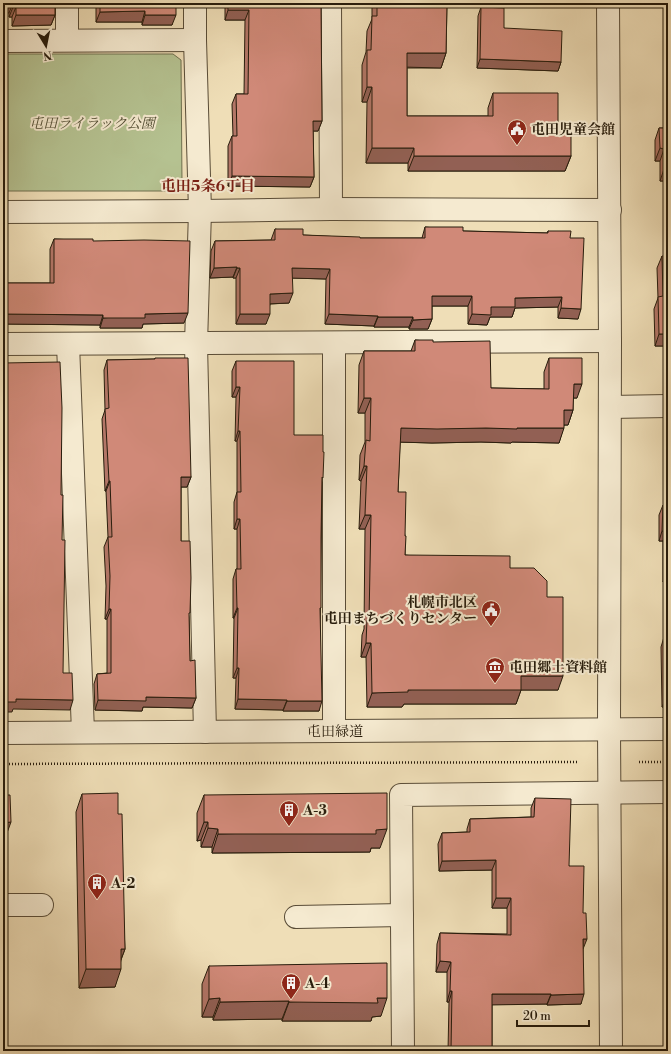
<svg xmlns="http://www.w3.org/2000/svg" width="671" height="1054" viewBox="0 0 671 1054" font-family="'Libre Bodoni','Noto Serif JP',serif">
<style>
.green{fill:#b5c291;stroke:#6e6f4e}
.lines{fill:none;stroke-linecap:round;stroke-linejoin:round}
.minor-casing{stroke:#594c37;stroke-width:24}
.path{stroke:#271c0c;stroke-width:2.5;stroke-dasharray:1 2;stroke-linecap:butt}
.minor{stroke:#f5ead0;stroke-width:22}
.wall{fill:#b37667;stroke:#271c0c}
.shaded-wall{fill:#926054;stroke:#271c0c}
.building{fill:#d08978;stroke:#271c0c}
.labels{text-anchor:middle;stroke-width:4;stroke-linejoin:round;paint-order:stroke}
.park-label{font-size:14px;font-style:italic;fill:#524e34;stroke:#f5ead0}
.poi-label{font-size:14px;font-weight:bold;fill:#271c0c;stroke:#f5ead0;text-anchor:start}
.street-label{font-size:14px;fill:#271c0c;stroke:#f5ead0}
.neighbourhood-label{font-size:15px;font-weight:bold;fill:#7a1f14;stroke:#f5ead0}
</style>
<rect width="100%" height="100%" fill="#efdeb7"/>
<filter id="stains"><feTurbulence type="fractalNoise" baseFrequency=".005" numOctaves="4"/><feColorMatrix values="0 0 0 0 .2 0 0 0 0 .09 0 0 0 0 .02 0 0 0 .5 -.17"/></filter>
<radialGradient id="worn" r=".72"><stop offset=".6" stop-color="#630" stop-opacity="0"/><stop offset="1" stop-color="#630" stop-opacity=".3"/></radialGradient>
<!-- green -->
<path class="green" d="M3,54H173L181,60L182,184L173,191H3Z"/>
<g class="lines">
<defs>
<g id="minor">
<path d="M67,3V40"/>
<path d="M195,3V40L200,211L196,344L205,732"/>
<path d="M330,3L331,209"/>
<path d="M608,3L610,341L609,730L611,1051"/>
<path d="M3,41L195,40"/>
<path d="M3,212L200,211L331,209L610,210"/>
<path d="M3,344L610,341"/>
<path d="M68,344L83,732"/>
<path d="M610,407L668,406"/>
<path d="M334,731V343"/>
<path d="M3,733L668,729"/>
<path d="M3,905H42"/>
<path d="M296,917L402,915"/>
<path d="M403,1051L401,795L668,792"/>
</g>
</defs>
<!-- minor casing -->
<use href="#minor" class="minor-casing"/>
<!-- path -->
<g class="path">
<path d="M639,762H668"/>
<path d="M3,764L577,762"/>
</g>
<!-- minor -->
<use href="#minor" class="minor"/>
</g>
<!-- wall -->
<g class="wall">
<path d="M3,3H55V15L51,25L12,26V17H9V13Z"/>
<path d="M96,3H176L172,25H142V22H96Z"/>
<path d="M225,3H321L322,121L318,131H313L314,177L310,187L228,186V146L232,136H233L232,104L236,94H244L245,20H225Z"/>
<path d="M372,3H447L446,53L441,68H407V116H488V108L493,93L558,126L571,156L565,171H408V163H366L367,102H362V65L366,52L367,31L372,19Z"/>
<path d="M481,7L504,28L561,62L558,71L477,68L478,16Z"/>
<path d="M659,128H668V181H660V161H655V140Z"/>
<path d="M425,227L463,231L547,233L548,231L570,238L578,319L558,318V307L515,308L512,317H490L487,325L468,324V306H432V319L428,329H409V327H374V326L325,324L326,279L292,278L289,303L270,304L266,324H236V278H233V277L210,278L211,251L215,241L271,240L275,229L303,235L360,238H422Z"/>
<path d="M54,239L93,241L184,323L143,324L142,328H100V325L3,324V283H50V249Z"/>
<path d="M662,256L668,346H655L654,309L658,298L657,268Z"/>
<path d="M415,340L433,342L491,388L544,389V372L549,358L577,398H573V410L568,425H564L559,443L512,442L511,443L481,442L432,443L400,442L398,492L405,536V555L510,568L547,597L558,690H521L516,704H404L402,707H367L366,657H361L362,635L364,629L365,529H359L361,481L359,480L360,455L365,442V413H358L359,365L364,351H411Z"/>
<path d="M155,358L191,477L187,487H181V541L189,617L190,661L196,698L192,708L143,707L142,711L95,710L94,684L97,674L107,673V619H105L106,586L104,547L108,537L106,491H105L102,419L105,410L104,370L107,360L155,359Z"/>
<path d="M236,361L294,435L322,482L319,711H283V710L235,709L236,678H233L234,618H233V579L236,569H237V529H234V502L237,492V441H235L236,397H232V371Z"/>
<path d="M663,505H668V707H662L661,647L664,637H665L664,582H663V541H659V515Z"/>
<path d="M82,794L118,814L125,949L121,960L115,987L79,988L76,812Z"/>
<path d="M204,795L380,848H371L370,852L212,853V847H201V840L197,841V813Z"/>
<path d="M535,798L569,866L583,949L581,1004L547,1005V1004H492V1049L491,1051H448L449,1002H447V972H436L437,944L440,933L507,934V908H492V870L439,871L438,844L442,833L467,832V829L470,819L531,817V808Z"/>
<path d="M209,966L381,1016L372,1017L371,1021H282V1019L213,1020V1017H202V984Z"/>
</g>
<!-- shaded-wall -->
<g class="shaded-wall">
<path d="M3,3H13L9,13H3Z"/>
<path d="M13,7H16L12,17H9Z"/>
<path d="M228,10H249L245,20H225Z"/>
<path d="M145,11L142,22H96L100,12Z"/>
<path d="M16,15H55L51,25L12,26Z"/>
<path d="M145,15H176L172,25H142Z"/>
<path d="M407,53H446L441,68L402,67Z"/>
<path d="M480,59L561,62L558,71L477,68Z"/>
<path d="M367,87H372L367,102H362Z"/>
<path d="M313,121H322L318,131H309Z"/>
<path d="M372,148H414L408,163H366Z"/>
<path d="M660,148L664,149L660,161H655Z"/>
<path d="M414,156H571L565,171H408Z"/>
<path d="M664,169H668V181H660Z"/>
<path d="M232,176L314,177L310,187L228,186Z"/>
<path d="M237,267L233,277L210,278L214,268Z"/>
<path d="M237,268H240L236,278H233Z"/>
<path d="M292,268L330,269L326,279L289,278Z"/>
<path d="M293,293L289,303L266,304L270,294Z"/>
<path d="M432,296H472L468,306H428Z"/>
<path d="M562,297L558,307L515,308L512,317H490L487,325L468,324L472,314L515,298Z"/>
<path d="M561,308L581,309L578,319L558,318Z"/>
<path d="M188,313L184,323L143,324L142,328H100L103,318L145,314Z"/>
<path d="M3,314L103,315L100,325L3,324Z"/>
<path d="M240,314H270L266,324H236Z"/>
<path d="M329,314L378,316L374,326L325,324Z"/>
<path d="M378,317H413L409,327H374Z"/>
<path d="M432,319L428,329H409L413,320Z"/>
<path d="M659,334H668V346H655Z"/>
<path d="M574,384H582L577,398H568Z"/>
<path d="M236,387H240L236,397H232Z"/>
<path d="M364,398H371L365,413H358Z"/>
<path d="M564,410H573L568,425H559Z"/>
<path d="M401,428H564L559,443L512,442L511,443L481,442L432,443L396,442Z"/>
<path d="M238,431H240L237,441H235Z"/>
<path d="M364,466H367L361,481L359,480Z"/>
<path d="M181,477H191L187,487H178Z"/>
<path d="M109,481H110L106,491H105Z"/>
<path d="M365,515H371L365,529H359Z"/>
<path d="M237,519H240L237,529H234Z"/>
<path d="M662,531H666L663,541H659Z"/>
<path d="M666,572H668L664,582H663Z"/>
<path d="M237,608H238L234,618H233Z"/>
<path d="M109,609H111L107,619H105Z"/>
<path d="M366,643H371L366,657H361Z"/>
<path d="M237,668H239L236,678H233Z"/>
<path d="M521,676H563L558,690H521L516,704H404L402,707H367L372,693L408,690Z"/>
<path d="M146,697L196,698L192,708L143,707L142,711L95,710L98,700Z"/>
<path d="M666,698H668V707H662Z"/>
<path d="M16,699L73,700L70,710L13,709L12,712H3V702Z"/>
<path d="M238,699L287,700L283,710L235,709Z"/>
<path d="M287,701H322L319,711H283Z"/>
<path d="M11,822L4,841H3V823Z"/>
<path d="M204,822H208L201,840L197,841Z"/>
<path d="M208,828L218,829L212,847H201Z"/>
<path d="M387,829L380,848H371L370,852L212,853L218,834Z"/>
<path d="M496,860L492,870L439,871L442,861Z"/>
<path d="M496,898H511L507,908H492Z"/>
<path d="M583,939H587L583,949Z"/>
<path d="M121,949H125L118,967Z"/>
<path d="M440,961L451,962L447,972H436Z"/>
<path d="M86,969H121L115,987L79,988Z"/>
<path d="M450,991H452L449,1002H447Z"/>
<path d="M492,994H551L547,1004L489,1005Z"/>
<path d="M584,994L581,1004L547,1005L551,995Z"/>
<path d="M220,998L213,1017H202L209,999Z"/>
<path d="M377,998H387L381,1016L372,1017L371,1021H282L289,1002Z"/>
<path d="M289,1001L282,1019L213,1020L220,1002Z"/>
<path d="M487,1049H492L491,1051H486Z"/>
</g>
<!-- building -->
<g class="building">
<path d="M7,3H55V15H16V7H13V3Z"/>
<path d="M100,3H176V15H145V11L100,12Z"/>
<path d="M228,3H321L322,121H313L314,177L232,176V136H237L236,94H248L249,10H228Z"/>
<path d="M377,3H447L446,53H407V116H493V93H558V126H571V156H414V148H372V87H367V50H371L372,16H377Z"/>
<path d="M481,7L504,8V28L562,31L561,62L480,59Z"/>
<path d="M659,128H668V169H664V149L660,148Z"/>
<path d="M425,227H463V231L548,233V231H571L570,238H584L581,309L561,308L562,297L515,298V307H491V315L472,314V296H432V319L413,320V317H378V316L329,314L330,269L292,268L293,293L270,294V314H240V268H237V267L214,268L215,241L275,240V229H303V235L360,237V238H425Z"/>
<path d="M54,239H93V241L144,240L190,241L188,313L145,314V318H103V315L3,314V283H54Z"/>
<path d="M662,256H668V334H659L658,297L663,296Z"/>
<path d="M415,340H433V342L490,341L491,388L549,389V358H582V384H574L573,410H564V428H517V429L486,428L437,429L401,428L398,492H406L405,536H406L405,555L510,556V568H534L547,581V597H563V676H521V690H408V692L372,693L371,643H366L367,620H369L371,515H365L367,466H364L366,440L370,441L371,398H364V351H415Z"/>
<path d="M155,358H188L191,477H181V541H190L191,578L190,613H189L190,661L195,660L196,698L146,697V701L98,700L97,674L111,673V609H109L110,576L108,537H112L110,481H109L105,409L109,408L107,360L155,359Z"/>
<path d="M236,361H294V435H323V452H324L323,478L322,477L321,538V608H320L322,701H287V700L238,699L239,668H237L238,608H237L236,569H241L240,519H237V492H241L240,431H238L240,387H236Z"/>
<path d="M60,362L62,408L61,495H63L62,540H65L63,673H72L73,700L16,699V702H3V363Z"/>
<path d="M663,505H668V594V572H666V531H662Z"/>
<path d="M664,637H668V698H666Z"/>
<path d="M118,793V814H122L125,949H121V969H86L82,794Z"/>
<path d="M387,793V829L376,830V834H218V829L208,828V822H204V795Z"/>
<path d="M3,795H10L11,822L3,823Z"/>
<path d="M535,798L571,799L569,866H584L583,913H586L587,939H583L584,994L551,995V994H492V1049H487V1051H451L452,991H450L451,962L440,961V933L511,935V898H496V860L442,861V833L470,832V819L534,817Z"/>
<path d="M387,963V998H377L378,1003L289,1002V1001L220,1002V998L209,999V966Z"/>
</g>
<!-- icons -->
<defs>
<symbol id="civic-pin" viewBox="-11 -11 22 30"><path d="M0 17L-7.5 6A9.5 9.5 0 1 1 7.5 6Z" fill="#8f2418" stroke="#f5ead0"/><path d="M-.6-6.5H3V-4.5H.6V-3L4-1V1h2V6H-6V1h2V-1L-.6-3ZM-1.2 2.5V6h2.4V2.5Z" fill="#fff"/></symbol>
<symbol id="museum-pin" viewBox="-11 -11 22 30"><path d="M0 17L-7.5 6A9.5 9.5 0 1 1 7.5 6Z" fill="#8f2418" stroke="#f5ead0"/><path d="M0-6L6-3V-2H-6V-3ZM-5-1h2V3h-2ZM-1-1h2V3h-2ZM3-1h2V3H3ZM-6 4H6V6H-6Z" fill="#fff"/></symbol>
<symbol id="building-pin" viewBox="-11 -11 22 30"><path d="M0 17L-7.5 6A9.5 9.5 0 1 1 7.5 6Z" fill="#8f2418" stroke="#f5ead0"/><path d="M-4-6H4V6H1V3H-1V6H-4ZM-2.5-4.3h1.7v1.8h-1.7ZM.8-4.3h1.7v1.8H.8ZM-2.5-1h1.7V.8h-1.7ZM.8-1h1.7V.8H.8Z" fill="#fff"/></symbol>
</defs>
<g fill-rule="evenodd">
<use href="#civic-pin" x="506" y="118" width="22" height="30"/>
<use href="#civic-pin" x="480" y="599" width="22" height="30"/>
<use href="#museum-pin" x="484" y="656" width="22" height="30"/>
<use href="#building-pin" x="278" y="799" width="22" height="30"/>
<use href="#building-pin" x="86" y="872" width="22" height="30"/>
<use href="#building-pin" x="280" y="972" width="22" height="30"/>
</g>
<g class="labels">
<!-- park labels -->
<g class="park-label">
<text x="92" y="128">屯田ライラック公園</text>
</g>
<!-- poi labels -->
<g class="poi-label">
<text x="531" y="134">屯田児童会館</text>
<text x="477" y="607" text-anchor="end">札幌市北区<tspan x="477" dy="16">屯田まちづくりセンター</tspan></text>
<text x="509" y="672">屯田郷土資料館</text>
<text x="303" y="815">A-3</text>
<text x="111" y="888">A-2</text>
<text x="305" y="988">A-4</text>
</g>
<!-- street labels -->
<g class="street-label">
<text x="335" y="736">屯田緑道</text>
</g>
<!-- neighbourhood labels -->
<g class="neighbourhood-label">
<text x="208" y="191">屯田5条6丁目</text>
</g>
</g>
<!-- margin -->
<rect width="671" height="1054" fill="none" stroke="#efdeb7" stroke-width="16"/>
<rect x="4" y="4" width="663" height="1046" fill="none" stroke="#271c0c" stroke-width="2"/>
<rect x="8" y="8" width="655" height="1038" fill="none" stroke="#271c0c"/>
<!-- north arrow -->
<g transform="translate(46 46) rotate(170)" stroke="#f5ead0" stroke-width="3" paint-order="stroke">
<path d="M0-3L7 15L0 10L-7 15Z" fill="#271c0c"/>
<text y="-6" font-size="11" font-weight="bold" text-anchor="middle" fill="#271c0c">N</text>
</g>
<!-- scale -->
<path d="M517 1020v6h72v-6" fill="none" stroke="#271c0c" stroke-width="2"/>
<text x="523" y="1020" font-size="12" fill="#271c0c" stroke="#f5ead0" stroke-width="3" paint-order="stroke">20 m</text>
<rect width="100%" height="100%" filter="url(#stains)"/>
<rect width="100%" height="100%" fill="url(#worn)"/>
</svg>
